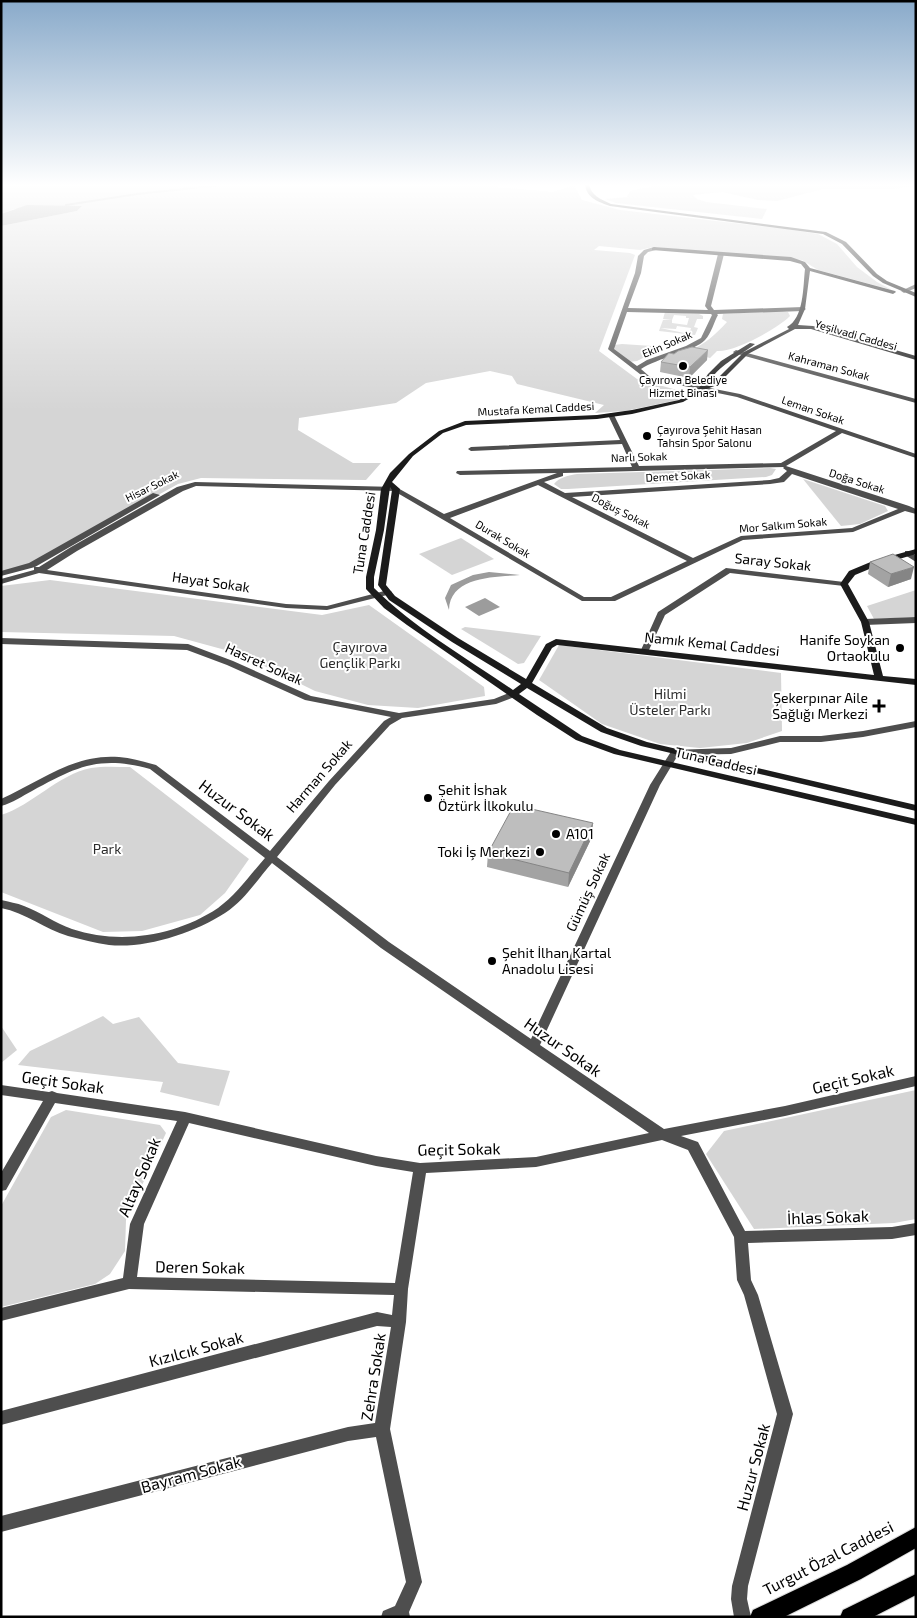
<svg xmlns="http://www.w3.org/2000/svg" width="917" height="1618" viewBox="0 0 917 1618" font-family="'Exo 2',sans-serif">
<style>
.green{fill:#d5d5d5}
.water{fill:#9c9c9c}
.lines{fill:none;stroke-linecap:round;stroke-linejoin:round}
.stream{stroke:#9c9c9c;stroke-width:2}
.primary-casing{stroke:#dbdbdb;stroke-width:2}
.street{fill:#4e4e4e;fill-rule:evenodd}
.secondary{fill:#1b1b1b;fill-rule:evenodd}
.primary{fill:#000;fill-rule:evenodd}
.wall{fill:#a3a3a3}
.shaded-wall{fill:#858585}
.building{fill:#bebebe;stroke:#858585}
.poi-dot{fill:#000;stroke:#fff;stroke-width:2}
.labels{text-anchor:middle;stroke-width:4;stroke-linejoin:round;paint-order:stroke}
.far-street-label{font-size:11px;fill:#000;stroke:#fff}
.far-poi-label{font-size:11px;fill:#000;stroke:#fff}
.street-label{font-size:14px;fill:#000;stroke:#fff}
.poi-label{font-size:14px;fill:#000;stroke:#fff;text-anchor:end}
.park-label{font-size:14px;fill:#2c2c2c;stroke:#fff}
.near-street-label{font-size:16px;fill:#000;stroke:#fff}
</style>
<rect width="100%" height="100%" fill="#fff"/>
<!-- green -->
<g class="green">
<path d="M1,184H506L497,187L553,192L574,185L582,200L620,210L787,229L818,234L837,244L857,267L877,282L892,290L818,270L802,260L653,247L640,250L599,246L594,250L630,253L635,255L599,351L637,379L677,390L678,395L682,396L678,400L625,411L595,413L604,405L517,384L512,376L490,371L426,383L396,403L299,418L298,430L353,463H381L366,480L201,478L178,484L30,566L1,575V226L77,211L82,206L14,209L1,214Z"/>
<path d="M664,184H916V186L892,189H823L777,201L758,200L722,192L693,195L697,199L706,202L767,209L762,219L616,203L605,199L627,197L630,191Z"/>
<path d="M772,311L788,312L790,316C777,329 735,352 717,351L710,358L688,352C706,343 714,336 727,322L722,319L723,314Z"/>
<path d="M665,312L699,314L703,316V319H697L694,327L698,328L695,335L659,331L660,328L689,334L691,328L677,326L676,329L660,328L663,320H672V323L687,325L689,318H686V316L674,315L672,320L663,319Z"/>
<path d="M622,344L652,346L649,355L637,361L629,362L613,349L614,345Z"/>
<path d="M770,468L776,469L772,475L766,477L568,489H561L554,484C558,478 569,475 577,474Z"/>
<path d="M803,479L885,506L888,511L860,524L841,526Z"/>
<path d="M461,538L494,559L452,575L419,554Z"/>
<path d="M50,580L322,615L369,605L484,687L485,696L418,708L368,705L315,691L240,654L174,636L1,632V586Z"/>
<path d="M916,590V617L874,619L867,606Z"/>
<path d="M465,627L541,636L524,663L518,664L461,629Z"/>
<path d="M559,645L781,673L782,731L747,743L700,748L660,744L602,724L539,680Z"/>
<path d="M130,767L249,859L225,893L200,915L142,931L103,932L1,892V815C33,805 57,775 91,768C103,766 117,767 130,767Z"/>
<path d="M103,1016L113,1024L139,1017L178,1063L230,1071L219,1106L160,1092L163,1082L18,1065L30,1051Z"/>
<path d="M1,1026L17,1050L1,1063Z"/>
<path d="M916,1090V1219L894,1223L754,1229L706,1154L724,1131Z"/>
<path d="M66,1110L160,1125L166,1133L126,1220L125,1251L110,1274L95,1284L1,1307V1206L51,1117Z"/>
</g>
<!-- water -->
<g class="water">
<path d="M27,205L82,206L77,211L1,226V214Z"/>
<path d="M489,572L520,575C495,577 450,576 449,610L445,598L451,585L473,575Z"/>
<path d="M485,598L500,607L479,616L465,607Z"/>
</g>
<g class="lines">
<!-- stream -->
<path class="stream" d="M66,205L137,194L231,184"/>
<defs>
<g id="primary">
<path d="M916,1527V1548L861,1579L784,1617H750L753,1610L847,1565Z"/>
<path d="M916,1574V1595L873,1617H840L843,1610Z"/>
</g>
</defs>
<!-- primary casing -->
<use href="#primary" class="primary-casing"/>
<!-- street -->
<g class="street">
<path d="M654,247L656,248V250L648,252L644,256L641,273L628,308L708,310L705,306L718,254L721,252L724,254L711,306L714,310L803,307L806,309L803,311L717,314L718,315C714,322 711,334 705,340C695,351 657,358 641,369L649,376L740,394L916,454V458L842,433L786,466L909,506L916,509V514L905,511L853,532L743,540L615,601H582L394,491L196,486L183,491L77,551L47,570L286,604L327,606L388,590L392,592L391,594L327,610L286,608L39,573L1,584V579L34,570V567H39L71,547L177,487L195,482L396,487L444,514L557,473L460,475L456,473L457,471L632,467L622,444L471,451L468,449L471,447L620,440L608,415L611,413L614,415L639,466L781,463L836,431L737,397L645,378L609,350L608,349L635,273L638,256L644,250ZM627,312L711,314L712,315L701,338L686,346L647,360L637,366L614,349ZM784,467L783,468L787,471L779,478L770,480L565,493L544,482L563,476V473ZM792,474L898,509L852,528L741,536L693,558L572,497L770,484L784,482ZM538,485L687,561L611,597H584L450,518Z"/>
<path d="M916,284V288L904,293L901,291Z"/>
<path d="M736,350L916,399V403L734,353L733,352Z"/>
<path d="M153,493L160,495L35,567L1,576V571L29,563Z"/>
<path d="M905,551H911L916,556V562L905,555Z"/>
<path d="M726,568L844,582L848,584L844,586L730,573L665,615L649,650L648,652H642L641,650L658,612Z"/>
<path d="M916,617V623L865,625L861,622L865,619Z"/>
<path d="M1,638L188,644L233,661L311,696L399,713L494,699L511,692H517L519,694L517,696L496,704L402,718L390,725L335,785L277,857L389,942L531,1039L650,785L672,750L731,748L780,736H821L863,731L916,721V727L863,737L821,742H780L731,754L678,755L660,785L540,1045L664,1129L785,1106L916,1076V1086L785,1116L681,1136L698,1142L745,1231L892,1227L916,1223V1235L892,1239L748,1243L751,1280L758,1295L793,1414L748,1586L747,1599L751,1617H734L731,1599L732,1586L777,1414L744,1295L737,1280L734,1237L688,1150L662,1140L536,1167L426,1173L408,1289L406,1322L390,1429L422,1582L409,1612L410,1617H381L383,1611L395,1606L406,1582L376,1437L348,1441L1,1532V1516L348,1427L375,1423L391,1327L377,1326L1,1425V1411L377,1312L392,1315L394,1295L129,1289L1,1321V1308L123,1278L130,1224L177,1121L55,1103L6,1190L1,1191V1173L43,1101L1,1095V1085L49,1092L52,1091L57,1093L185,1112L376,1156L420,1163L536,1157L649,1133L381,948L272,863C257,880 244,901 225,913C194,933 145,949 109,945C95,943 81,939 68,936C45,929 26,913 1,908V900C9,902 17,903 24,906C40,912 55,923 72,929C120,945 176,936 218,908C236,895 250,875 265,858L150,769C99,755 76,767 32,791C22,796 13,803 1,806V799C39,782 75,753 119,757C132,758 144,762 156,765L270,851L329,781L384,721L391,717L305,700L227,665L187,650L1,644ZM189,1123L376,1166L413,1172L395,1283L137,1277L144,1224Z"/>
</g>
<!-- secondary -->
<g class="secondary">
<path d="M585,184H589C591,196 601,199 611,204L826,232L846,242L877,274L887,281L916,293V297L883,283L873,276L842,244L823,234L610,206C599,202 586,198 585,184Z"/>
<path d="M654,247L791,257L805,262L810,268L895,291L896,292L893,294L810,271L805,309L798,325L813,326L916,356V360L811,329H795L748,354L717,385L704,390L683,402L632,414L597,419L466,425L443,433L413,456L392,482L400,489L386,585L395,596L458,638L526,679L546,644L556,639L874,675L861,622L840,584L849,571L873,561L916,549V554L879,565L855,575L848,584L869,622L883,676L916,679V685L557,645L552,648L532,683L607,728L647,742L916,805V811L641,746L601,732L527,688L519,694L582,736L620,750L916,819V825L614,754L576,740L537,715L407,625L384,608L366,589V577L376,530L381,489L390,473L409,454L439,431L465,421L597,415L632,410L679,400L699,388L708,374L721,361L750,343L755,344C738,357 718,365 707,385L713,383L744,352L789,329L787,327C804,318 803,287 805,269L801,264L790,261L652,250V248ZM390,487L392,490L378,585L389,600L452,642L521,684L513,690C468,659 413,627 374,588V577L384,530Z"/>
</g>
<!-- primary -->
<use href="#primary" class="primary"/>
</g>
<!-- wall -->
<g class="wall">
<path d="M707,360L689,378L660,372L661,362Z"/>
<path d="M870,562L911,579L888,587L868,574Z"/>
<path d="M592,837L568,887L487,867L488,853Z"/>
</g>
<!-- shaded-wall -->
<g class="shaded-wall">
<path d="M708,350L707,360L689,378L690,367Z"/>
<path d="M914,567L911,579L888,587L891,574Z"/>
<path d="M593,823L592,837L568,887L569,873Z"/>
</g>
<!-- building -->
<g class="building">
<path d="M692,347L708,350L690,367L661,362L669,353L674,354L678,351Z"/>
<path d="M893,554L914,567L891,574L870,562Z"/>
<path d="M514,805L593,823L569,873L488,853Z"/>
</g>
<!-- sky -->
<linearGradient id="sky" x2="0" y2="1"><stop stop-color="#89aaca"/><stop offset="0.45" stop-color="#fff"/><stop offset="1" stop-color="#fff" stop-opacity="0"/></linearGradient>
<rect width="917" height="411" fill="url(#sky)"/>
<!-- markers -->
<g class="poi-dot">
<circle cx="683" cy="366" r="5"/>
<circle cx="647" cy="436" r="5"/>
<circle cx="900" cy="648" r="5"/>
<path d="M876.5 698.5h5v5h5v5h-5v5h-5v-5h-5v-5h5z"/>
<circle cx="428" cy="798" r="5"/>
<circle cx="556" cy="834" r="5"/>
<circle cx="540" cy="852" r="5"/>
<circle cx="492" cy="961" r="5"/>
</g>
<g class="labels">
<!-- far-street labels -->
<g class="far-street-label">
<text transform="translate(856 335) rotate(16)" y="4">Yeşilvadi Caddesi</text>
<text transform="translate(667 344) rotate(-23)" y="4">Ekin Sokak</text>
<text transform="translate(829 366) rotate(15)" y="4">Kahraman Sokak</text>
<text transform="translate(536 409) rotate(-3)" y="4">Mustafa Kemal Caddesi</text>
<text transform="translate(813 410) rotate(19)" y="4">Leman Sokak</text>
<text transform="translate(639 457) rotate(-2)" y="4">Narlı Sokak</text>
<text transform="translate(678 476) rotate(-3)" y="4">Demet Sokak</text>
<text transform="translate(857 481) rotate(18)" y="4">Doğa Sokak</text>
<text transform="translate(152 486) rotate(-26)" y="4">Hisar Sokak</text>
<text transform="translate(621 511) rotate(27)" y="4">Doğuş Sokak</text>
<text transform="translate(783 525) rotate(-5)" y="4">Mor Salkım Sokak</text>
<text transform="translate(503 539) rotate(31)" y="4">Durak Sokak</text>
</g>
<!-- far-poi labels -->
<g class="far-poi-label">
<text x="683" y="384">Çayırova Belediye<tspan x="683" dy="13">Hizmet Binası</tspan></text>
<text x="657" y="434" text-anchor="start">Çayırova Şehit Hasan<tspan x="657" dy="13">Tahsin Spor Salonu</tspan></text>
</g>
<!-- street labels -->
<g class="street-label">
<text transform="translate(364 533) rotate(-81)" y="5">Tuna Caddesi</text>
<text transform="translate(773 562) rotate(6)" y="5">Saray Sokak</text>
<text transform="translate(211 582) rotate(8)" y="5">Hayat Sokak</text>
<text transform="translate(712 644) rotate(6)" y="5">Namık Kemal Caddesi</text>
<text transform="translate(264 664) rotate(24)" y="5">Hasret Sokak</text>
<text transform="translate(716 761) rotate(13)" y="5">Tuna Caddesi</text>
<text transform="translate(319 776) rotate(-49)" y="5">Harman Sokak</text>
<text transform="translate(588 892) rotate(-65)" y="5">Gümüş Sokak</text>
</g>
<!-- poi labels -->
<g class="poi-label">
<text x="890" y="645">Hanife Soykan<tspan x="890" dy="16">Ortaokulu</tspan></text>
<text x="868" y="703">Şekerpınar Aile<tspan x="868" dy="16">Sağlığı Merkezi</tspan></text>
<text x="438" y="795" text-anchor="start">Şehit İshak<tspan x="438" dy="16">Öztürk İlkokulu</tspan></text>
<text x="566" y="839" text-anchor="start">A101</text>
<text x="530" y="857">Toki İş Merkezi</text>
<text x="502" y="958" text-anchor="start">Şehit İlhan Kartal<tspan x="502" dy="16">Anadolu Lisesi</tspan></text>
</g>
<!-- park labels -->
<g class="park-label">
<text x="360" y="652">Çayırova<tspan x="360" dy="16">Gençlik Parkı</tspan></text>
<text x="670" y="699">Hilmi<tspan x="670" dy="16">Üsteler Parkı</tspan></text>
<text x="107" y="854">Park</text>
</g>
<!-- near-street labels -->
<g class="near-street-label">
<text transform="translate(237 810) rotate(37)" y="6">Huzur Sokak</text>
<text transform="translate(563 1047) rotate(35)" y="6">Huzur Sokak</text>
<text transform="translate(853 1079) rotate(-13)" y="6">Geçit Sokak</text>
<text transform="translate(63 1082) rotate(8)" y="6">Geçit Sokak</text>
<text transform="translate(459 1149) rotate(-1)" y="6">Geçit Sokak</text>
<text transform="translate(139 1177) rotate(-67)" y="6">Altay Sokak</text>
<text transform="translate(828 1217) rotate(-2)" y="6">İhlas Sokak</text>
<text transform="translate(200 1267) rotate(1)" y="6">Deren Sokak</text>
<text transform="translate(196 1349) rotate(-15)" y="6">Kızılcık Sokak</text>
<text transform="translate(373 1377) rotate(-81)" y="6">Zehra Sokak</text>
<text transform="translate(753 1467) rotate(-75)" y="6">Huzur Sokak</text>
<text transform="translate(191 1474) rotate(-15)" y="6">Bayram Sokak</text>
<text transform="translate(828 1558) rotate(-27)" y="6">Turgut Özal Caddesi</text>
</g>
</g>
<!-- border -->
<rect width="917" height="1618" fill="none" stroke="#000000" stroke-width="5"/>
</svg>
